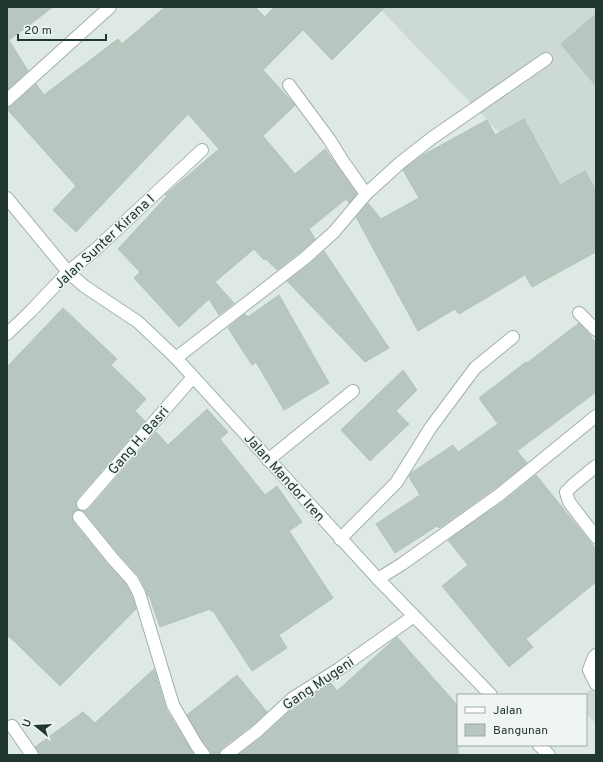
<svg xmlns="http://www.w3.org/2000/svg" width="603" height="762" viewBox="0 0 603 762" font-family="Overpass,sans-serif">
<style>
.built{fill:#cdd9d3}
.building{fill:#b7c7bf;stroke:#b2c3ba}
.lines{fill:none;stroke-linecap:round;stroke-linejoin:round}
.lane-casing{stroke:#a2b0aa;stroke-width:14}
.street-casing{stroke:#a2b0aa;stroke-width:14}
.secondary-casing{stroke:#9fb5ab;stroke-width:14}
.lane{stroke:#fff;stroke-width:12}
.street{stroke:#fff;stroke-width:12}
.secondary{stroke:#fff;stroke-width:12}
.labels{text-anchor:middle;stroke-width:3;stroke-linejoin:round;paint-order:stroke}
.street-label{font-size:14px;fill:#213830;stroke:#eff6f2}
</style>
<rect width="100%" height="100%" fill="#dfe9e4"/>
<!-- built -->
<g class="built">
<path d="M378,7H596V233Z"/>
<path d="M596,685V724L586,713V695H584Z"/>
</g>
<!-- building -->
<g class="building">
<path d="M7,7H53L9,40L28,71L7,90Z"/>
<path d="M165,7H255L265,17L274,7H385L332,60L303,30L263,70L295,105L263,136L295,174L325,149L357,194L349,203L346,199L309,229L315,239L300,252L277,270L266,259L264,260L254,249L215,282L234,303L219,315L209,299L179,327L134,278L140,272L118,249L167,196L165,195L219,149L188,114L76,232L53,210L76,186L7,109V107L12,106L36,84L44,95L118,39L122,44Z"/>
<path d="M596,14V86L561,44Z"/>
<path d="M524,119L560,185L585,171L596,191V252L532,287L525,275L459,314L455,309L418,331L356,217L368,203L381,219L419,198L403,170L423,155L487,120L495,135Z"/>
<path d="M324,251L389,348L365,362L287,281L310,264Z"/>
<path d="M279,295L329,383L284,410L256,362L252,365L228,328L245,314L248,317Z"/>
<path d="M63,308L117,359L111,365L146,399L135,411L145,421L77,499L76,502V506L78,510L74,511L72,515V518L73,522L107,564L126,584L132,596L136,609L60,686L15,642L7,635V367Z"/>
<path d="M579,323L589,334L596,343V392L517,451L527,463L494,489L439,528L437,526L395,553L376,524L420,495L409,477L411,473L453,445L458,452L498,424L479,398L526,362L527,363Z"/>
<path d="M403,370L417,390L396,411L409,424L370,461L341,430Z"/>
<path d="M207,409L228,432L220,439L265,495L277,486L302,522L289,531L333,598L279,635L287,648L252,671L213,611L212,612L210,609L160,627L149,595L148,596L146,590L139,576L119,554L84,511L89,509L156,432L168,445Z"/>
<path d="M536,475L596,549V582L526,639L533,647L509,667L442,586L468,565L448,540L504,501Z"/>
<path d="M397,637L458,706V755H238L261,738L290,711H291L306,699L331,683L337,691Z"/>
<path d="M154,669L166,709L191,750L194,755H39L38,751L35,747L83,712L95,723Z"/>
<path d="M237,675L267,712L251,726L221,749L219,752V755H211L210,751L203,742L187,715Z"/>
</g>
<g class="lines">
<defs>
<g id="lane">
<path d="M289,85L329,139L342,160L366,194"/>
<path d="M268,460L353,391"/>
<path d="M596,466L573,485L566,492L569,502L596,537"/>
<path d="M596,655L594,657L589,670L596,684"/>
</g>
<g id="street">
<path d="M7,100L110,7"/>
<path d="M579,313L596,330"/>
<path d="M7,334L31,311L68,272L95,250L202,150"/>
<path d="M176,358L305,258L334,232L366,194L400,163L432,138L546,59"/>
<path d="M83,504L193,377"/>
<path d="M79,517L113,559L132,580L139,593L173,705L197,746L204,755"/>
<path d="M340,539L396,483L431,427L475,368L513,337"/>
<path d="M378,579L402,564L499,495L596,416"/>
<path d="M12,726L32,755"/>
<path d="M226,755L256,732L293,698L339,669L414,616"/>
</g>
<g id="secondary">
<path d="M7,198L68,272L84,286L138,322L176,358L378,579L491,695"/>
<path d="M539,745L549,755"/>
</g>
</defs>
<!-- lane casing -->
<use href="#lane" class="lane-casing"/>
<!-- street casing -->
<use href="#street" class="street-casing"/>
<!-- secondary casing -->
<use href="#secondary" class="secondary-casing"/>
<!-- lane -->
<use href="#lane" class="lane"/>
<!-- street -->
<use href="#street" class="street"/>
<!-- secondary -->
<use href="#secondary" class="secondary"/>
</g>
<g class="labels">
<!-- street labels -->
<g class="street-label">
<text transform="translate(104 241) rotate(-43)" y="5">Jalan Sunter Kirana I</text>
<text transform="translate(138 440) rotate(-49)" y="5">Gang H. Basri</text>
<text transform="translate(285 477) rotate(48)" y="5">Jalan Mandor Iren</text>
<text transform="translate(318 683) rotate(-34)" y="5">Gang Mugeni</text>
</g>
</g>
<!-- border -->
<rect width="603" height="762" fill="none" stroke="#213830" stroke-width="16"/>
<!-- legend -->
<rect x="457" y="694" width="130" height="52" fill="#eff6f2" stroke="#9daaa4"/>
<rect x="465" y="707" width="20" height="6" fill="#ffffff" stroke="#9daaa4"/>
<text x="493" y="714" font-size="12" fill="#213830">Jalan</text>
<rect x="465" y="724" width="20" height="12" fill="#b7c7bf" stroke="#9daaa4"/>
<text x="493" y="734" font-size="12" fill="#213830">Bangunan</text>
<!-- north arrow -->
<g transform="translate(36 726) rotate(288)" stroke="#eff6f2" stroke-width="3" paint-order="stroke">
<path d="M0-3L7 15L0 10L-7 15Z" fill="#213830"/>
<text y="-6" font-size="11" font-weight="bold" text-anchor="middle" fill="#213830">U</text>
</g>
<!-- scale -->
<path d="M18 34v6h88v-6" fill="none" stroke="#213830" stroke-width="2"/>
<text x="24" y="34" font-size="12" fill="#213830" stroke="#eff6f2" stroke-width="3" paint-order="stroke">20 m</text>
</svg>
